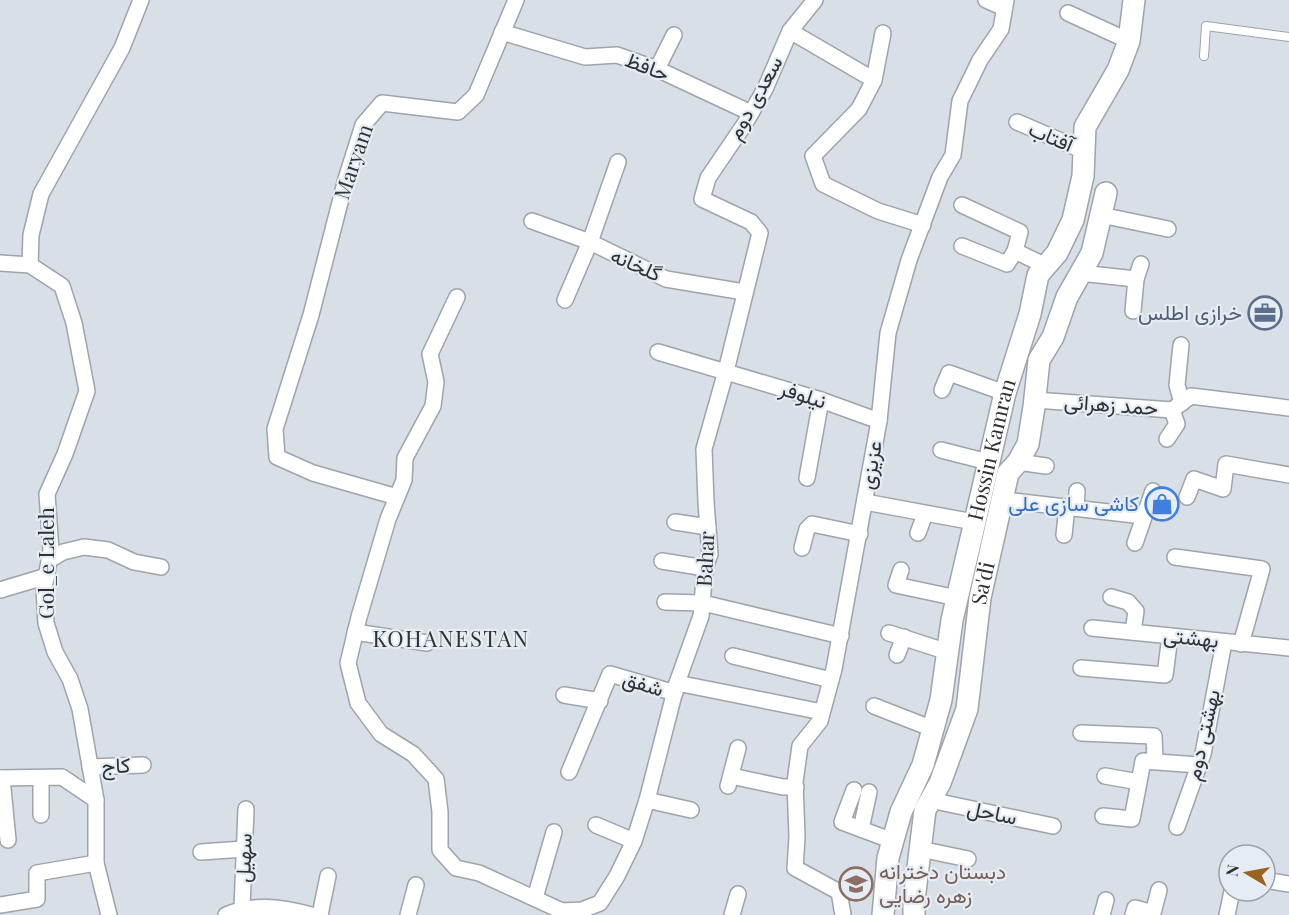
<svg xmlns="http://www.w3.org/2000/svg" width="1289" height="915" viewBox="0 0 1289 915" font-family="'Playfair Display',Vazirmatn,serif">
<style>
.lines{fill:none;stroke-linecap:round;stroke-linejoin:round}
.lane-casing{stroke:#9da4ab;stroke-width:10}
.street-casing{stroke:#9da4ab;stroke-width:18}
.secondary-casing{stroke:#9da4ab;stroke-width:24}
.lane{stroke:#fff;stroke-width:8}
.street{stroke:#fff;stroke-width:15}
.secondary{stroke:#fff;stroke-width:21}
.labels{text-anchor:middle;stroke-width:4.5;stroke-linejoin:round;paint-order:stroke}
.street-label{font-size:21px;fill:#2f3134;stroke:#e5ecf4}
.service-label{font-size:21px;fill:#4e5e75;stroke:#e5ecf4;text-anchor:end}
.shop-label{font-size:21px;fill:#366cbe;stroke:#e5ecf4;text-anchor:end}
.education-label{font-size:21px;fill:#785e54;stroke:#e5ecf4;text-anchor:start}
.neighbourhood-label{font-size:22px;letter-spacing:1.5px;fill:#2f3134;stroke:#e5ecf4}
</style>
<rect width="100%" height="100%" fill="#d8dfe6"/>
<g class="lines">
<defs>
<path id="lane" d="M1204,56L1206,26L1289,37"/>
<g id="street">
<path d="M986,0L1004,8"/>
<path d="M1068,13L1129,41"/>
<path d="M790,31L874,80L859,109L813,156L823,184L878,211L923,225"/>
<path d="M502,32L585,57L617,55L657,69L751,113"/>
<path d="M657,69L674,35"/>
<path d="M874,80L883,33"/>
<path d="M1017,122L1084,151"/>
<path d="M962,205L1020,232L1015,251L1007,264L962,246"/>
<path d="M1101,215L1168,229"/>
<path d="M532,221L590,242L666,279L744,292"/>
<path d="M1015,251L1046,266"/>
<path d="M0,263L30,265L62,286L74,323L87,391L65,454L47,494L51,551L44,588L46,623L55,652L70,679L80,709L96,800V863L109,915"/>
<path d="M30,265L31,235L41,194L122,48L141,0"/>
<path d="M1080,273L1136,279"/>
<path d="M457,297L430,354L436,382L433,406L405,458L404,480L388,519L359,617L348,663L358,703L381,734L413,754L436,779L440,812V850L456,868L479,873L562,911"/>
<path d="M565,300L590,242L618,162"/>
<path d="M1133,311L1136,279L1141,264"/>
<path d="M1181,345L1177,385L1182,403"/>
<path d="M658,352L821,400L879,421"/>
<path d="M942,390L949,373L1005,393"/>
<path d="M1035,400L1172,410L1191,396L1289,408"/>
<path d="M1167,439L1177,424L1172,410"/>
<path d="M941,450L988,462"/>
<path d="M1018,462L1046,466"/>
<path d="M807,478L821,400"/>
<path d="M397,497L313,473L277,457L275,429L311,315L346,179L363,125L382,103L458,112L476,95L516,0"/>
<path d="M1187,497L1194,479L1223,489L1226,464L1289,475"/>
<path d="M1004,500L1143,516"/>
<path d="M865,502L974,522"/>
<path d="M1076,508L1077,491"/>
<path d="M675,522L708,527"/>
<path d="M918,533L925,514"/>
<path d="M1064,535L1067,507"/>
<path d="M1135,543L1153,491"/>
<path d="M802,548L807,529L812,524L860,534"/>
<path d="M1175,557L1262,569L1241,644"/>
<path d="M49,560L63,552L84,547L108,550L134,562L161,567"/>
<path d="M662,561L705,568"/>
<path d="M901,570L896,585L957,598"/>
<path d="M0,590L47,576"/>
<path d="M1111,597L1128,602L1136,611L1133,632"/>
<path d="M665,602L703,603L841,636"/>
<path d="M1092,628L1289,648"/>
<path d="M355,632L427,643"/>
<path d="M889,633L948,652"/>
<path d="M897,655L904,637"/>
<path d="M733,656L831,680"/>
<path d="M1081,668L1165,675L1170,636"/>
<path d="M677,683L822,712"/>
<path d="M564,695L600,701"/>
<path d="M874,706L933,729"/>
<path d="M1081,733L1154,736L1155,761"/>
<path d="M90,767L143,765"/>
<path d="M569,772L610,674L675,693"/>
<path d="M731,776L783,787H796"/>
<path d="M1105,776L1139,782"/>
<path d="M0,778L62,777L96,800"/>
<path d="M2,778L8,840"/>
<path d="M41,778V815"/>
<path d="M728,786L738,748"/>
<path d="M854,790L842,822L893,841"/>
<path d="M647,800L691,810"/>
<path d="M930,800L1053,826"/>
<path d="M1103,816L1132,819L1143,761L1199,765"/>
<path d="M596,825L634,841"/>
<path d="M1177,827L1203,754L1224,642"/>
<path d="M861,829L869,792"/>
<path d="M920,849L968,859"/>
<path d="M201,852L244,849"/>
<path d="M1265,880L1289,884"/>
<path d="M535,898L554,832"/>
<path d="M0,905L37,899V873L96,863"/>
<path d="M242,908L246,809"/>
<path d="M226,915C253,903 282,907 311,915"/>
<path d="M320,915L328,876"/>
<path d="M408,915L416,885"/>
<path d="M560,915L562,911L582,910L600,903L617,876L634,841L647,800L677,683L701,616L705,568L710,554L706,502L704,449L726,371L760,233L751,222L702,199L708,178L744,125L765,89L790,31L815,0"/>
<path d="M732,915L738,894"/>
<path d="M843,915L839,892L795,868L797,837L795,782L800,746L820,721L834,669L879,421L888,333L909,260L940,177L953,155L960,101L980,60L1001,29L1006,0"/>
<path d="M1102,915L1106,900"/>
<path d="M1133,915L1135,908L1153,913L1159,890"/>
<path d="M1227,915L1232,891"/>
</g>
<g id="secondary">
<path id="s1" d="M883,915L888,858L901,812L923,765L941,700L952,620L1005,393L1030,314L1038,275L1057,253L1073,220L1083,176L1085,127L1118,70L1129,41L1134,0"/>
<path id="s2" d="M914,915V900L925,810L940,783L967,709L980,598L1008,473L1018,462L1028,444L1034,407L1039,360L1053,337L1067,297L1092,253L1106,193"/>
</g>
</defs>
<!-- lane casing -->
<use href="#lane" class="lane-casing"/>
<!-- street casing -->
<use href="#street" class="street-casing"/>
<!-- secondary casing -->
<use href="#secondary" class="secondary-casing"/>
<!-- lane -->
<use href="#lane" class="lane"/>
<!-- street -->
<use href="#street" class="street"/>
<!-- secondary -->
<use href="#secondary" class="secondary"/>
</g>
<!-- icons -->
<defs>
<symbol id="office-ring" viewBox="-11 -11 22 22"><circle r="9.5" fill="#e5ecf4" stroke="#5c6f8a" stroke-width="1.5"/><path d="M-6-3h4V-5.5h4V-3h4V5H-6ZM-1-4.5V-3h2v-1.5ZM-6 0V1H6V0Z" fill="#5c6f8a"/></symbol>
<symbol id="shop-ring" viewBox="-11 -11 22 22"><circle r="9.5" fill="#e5ecf4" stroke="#3f7fe0" stroke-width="1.5"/><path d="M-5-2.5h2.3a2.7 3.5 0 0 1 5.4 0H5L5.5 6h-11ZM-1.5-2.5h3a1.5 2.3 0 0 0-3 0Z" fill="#3f7fe0"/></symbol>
<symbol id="school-ring" viewBox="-11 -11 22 22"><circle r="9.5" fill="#e5ecf4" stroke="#8d6e63" stroke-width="1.5"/><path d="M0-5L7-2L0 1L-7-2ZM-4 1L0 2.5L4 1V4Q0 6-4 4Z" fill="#8d6e63"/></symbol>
</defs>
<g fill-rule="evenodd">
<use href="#office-ring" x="1246" y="294" width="38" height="38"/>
<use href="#shop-ring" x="1143" y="485" width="38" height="38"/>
<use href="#school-ring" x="837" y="865" width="38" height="38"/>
</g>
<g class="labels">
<!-- street labels -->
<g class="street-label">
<text transform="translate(647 67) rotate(21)" y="7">حافظ</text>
<text transform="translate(755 98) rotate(-61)" y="7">سعدی دوم</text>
<text transform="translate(1051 137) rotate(23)" y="7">آفتاب</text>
<text transform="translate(354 162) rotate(-71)" y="7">Maryam</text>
<text transform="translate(636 265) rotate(24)" y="7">گلخانه</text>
<text transform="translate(803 395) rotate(18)" y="7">نیلوفر</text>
<text transform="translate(1111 405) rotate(4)" y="7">حمد زهرائی</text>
<text dy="7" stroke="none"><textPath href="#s1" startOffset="480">Hossin Kamran</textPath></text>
<text transform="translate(871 465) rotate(-80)" y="7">عزیزی</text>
<text transform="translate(706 559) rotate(-87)" y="7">Bahar</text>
<text transform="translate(47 563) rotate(-90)" y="7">Gol_e Laleh</text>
<text dy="7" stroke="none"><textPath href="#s2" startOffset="342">Sa'di</textPath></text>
<text transform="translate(1191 638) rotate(6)" y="7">بهشتی</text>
<text transform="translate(643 684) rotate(17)" y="7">شفق</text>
<text transform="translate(1203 735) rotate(-77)" y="7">بهشتی دوم</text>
<text transform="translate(116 766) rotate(-2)" y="7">کاج</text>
<text transform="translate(992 813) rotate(12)" y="7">ساحل</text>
<text transform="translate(244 858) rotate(-88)" y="7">سهیل</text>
</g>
<!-- service labels -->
<g class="service-label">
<text x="1242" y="320">خرازی اطلس</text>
</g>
<!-- shop labels -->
<g class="shop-label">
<text x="1139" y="511">کاشی سازی علی</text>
</g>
<!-- education labels -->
<g class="education-label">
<text x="879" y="879">دبستان دخترانه<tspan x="879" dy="24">زهره رضایی</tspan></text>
</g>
<!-- neighbourhood labels -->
<g class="neighbourhood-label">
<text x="451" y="647">KOHANESTAN</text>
</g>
</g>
<!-- north arrow -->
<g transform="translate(1247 873) rotate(280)"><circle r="28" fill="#e5ecf4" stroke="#9ca1a7" stroke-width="1.5"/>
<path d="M0-4.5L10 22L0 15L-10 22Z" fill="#9b641e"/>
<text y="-9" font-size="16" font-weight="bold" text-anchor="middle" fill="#2f3134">N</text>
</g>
</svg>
